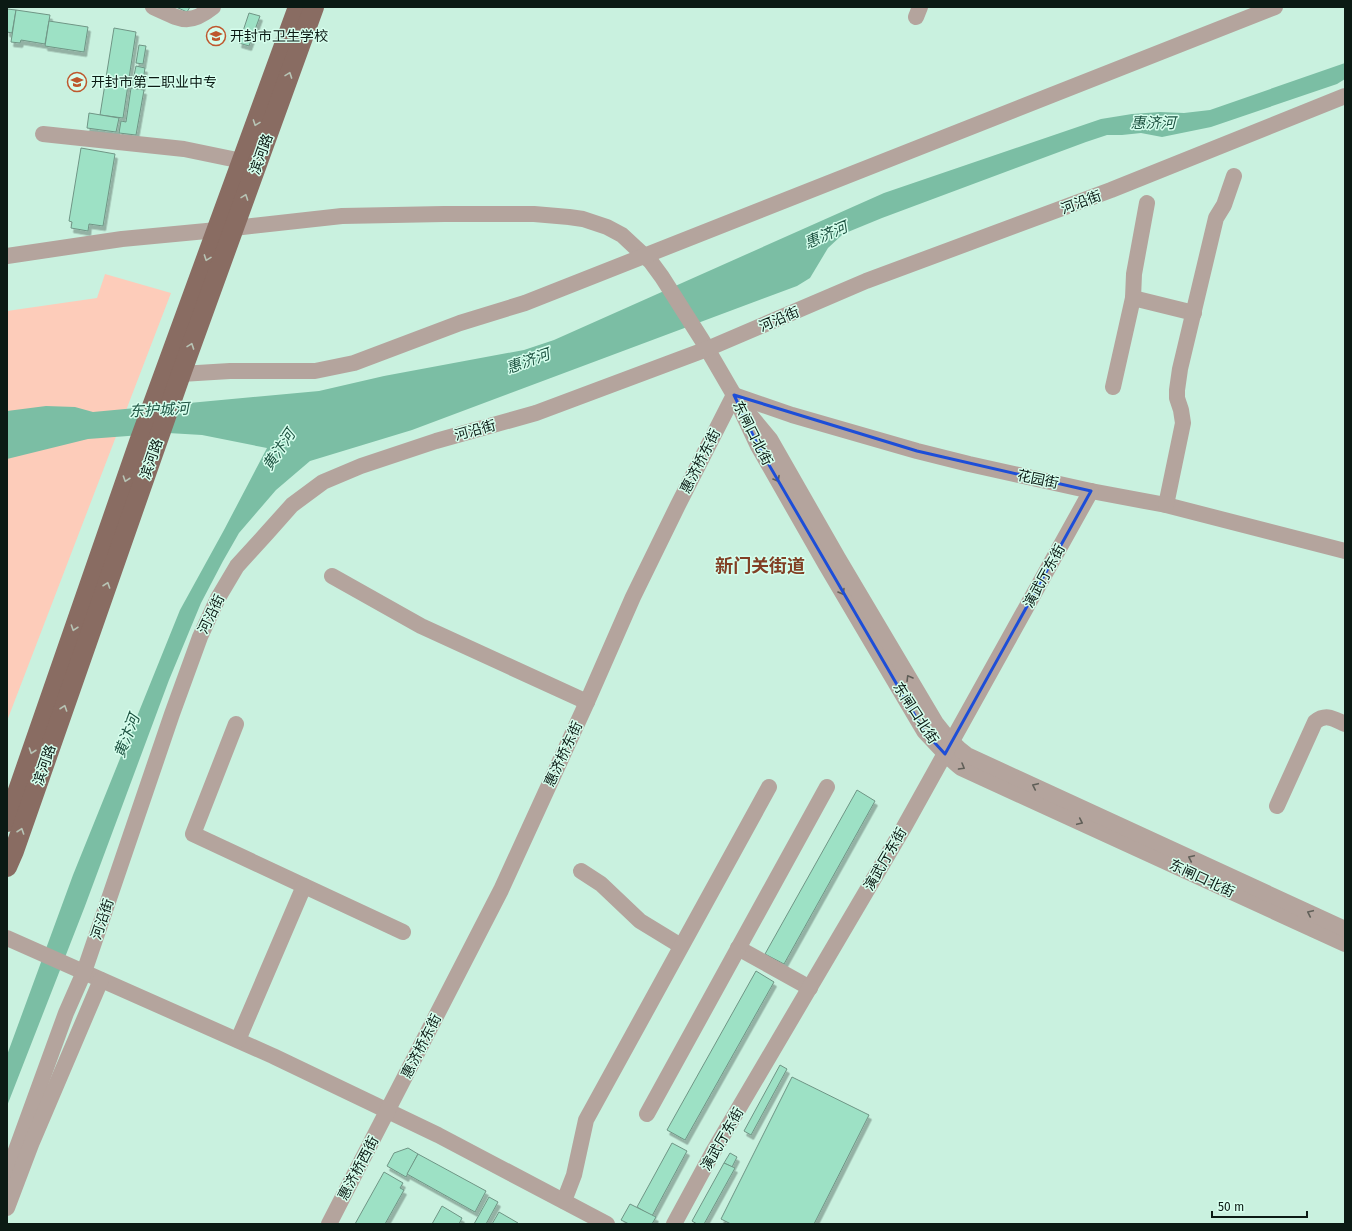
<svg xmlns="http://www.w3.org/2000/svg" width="1352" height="1231" viewBox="0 0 1352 1231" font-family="'Fira Sans','Noto Sans SC',sans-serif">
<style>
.green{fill:#fdccba}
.water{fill:#7bbea4}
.building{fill:#9de1c5;stroke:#6f9585;filter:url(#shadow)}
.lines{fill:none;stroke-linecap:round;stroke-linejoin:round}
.minor{stroke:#b4a49d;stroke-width:16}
.major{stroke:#896c62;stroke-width:20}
.oneway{stroke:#b7c4b5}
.oneway2{stroke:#605f58}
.marked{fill:none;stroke:#1d4ed8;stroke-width:3;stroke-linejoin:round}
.labels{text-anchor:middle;stroke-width:3;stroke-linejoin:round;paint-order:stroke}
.poi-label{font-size:14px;fill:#0b1a14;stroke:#d6feed;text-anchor:start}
.street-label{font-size:14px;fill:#0b1a14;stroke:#d6feed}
.water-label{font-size:15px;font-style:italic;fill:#1d5341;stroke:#d6feed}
.district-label{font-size:18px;font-weight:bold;fill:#813f24;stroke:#d6feed}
</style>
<defs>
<filter id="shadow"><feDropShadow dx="2.5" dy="4.5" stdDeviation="0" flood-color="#0004"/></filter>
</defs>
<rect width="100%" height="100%" fill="#c9f1df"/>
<!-- green -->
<path class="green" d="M105,274L171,293L7,721V311L97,298Z"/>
<!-- water -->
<path class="water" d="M1345,63V79L1337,84L1211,127L1162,137L1141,133L1122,135H1107L1086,142L882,218L843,234L828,248L810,278L797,286L412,430L310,461L276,490L239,533L223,561L201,603L169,680L85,906L7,1106V1055L73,875L180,610L224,530L267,448L202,435L168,433L88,439L7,459V411L46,406L75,407L93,412L319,391L384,376L524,350L554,340L884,193L1101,119L1132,114L1160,112L1184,113L1210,110Z"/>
<!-- building -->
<g class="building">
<path d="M176,7H190L187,12Z"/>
<path d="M7,9L16,10L12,33L7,32Z"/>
<path d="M16,10L50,15L45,44L21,40L20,43L11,42Z"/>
<path d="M249,13L260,16L249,46L239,43Z"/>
<path d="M49,21L88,27L84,52L45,46Z"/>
<path d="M114,28L136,32L123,118L100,115Z"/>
<path d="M139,45L146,46L143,64L136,63Z"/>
<path d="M136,66L145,68L142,87L132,85Z"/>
<path d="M131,88L144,90L136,135L119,133L121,121L126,122Z"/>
<path d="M89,113L119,118L116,132L87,128Z"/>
<path d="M81,148L115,154L103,226L89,224L88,231L71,228L72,222L69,221Z"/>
<path d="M857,790L875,801L784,964L765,954Z"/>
<path d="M756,971L774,982L685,1140L667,1130Z"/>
<path d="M780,1065L787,1069L751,1135L744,1131Z"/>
<path d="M792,1077L869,1115L814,1224H731L721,1219Z"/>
<path d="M672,1143L687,1151L652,1216L637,1207Z"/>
<path d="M408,1148L418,1154L406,1177L387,1166L394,1153Z"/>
<path d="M730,1153L737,1157L732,1167L724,1163Z"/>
<path d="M418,1154L486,1191L475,1212L407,1174Z"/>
<path d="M724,1163L735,1168L704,1224H697L692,1221Z"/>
<path d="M384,1172L403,1183L400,1188L404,1190L385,1224H355Z"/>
<path d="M489,1197L498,1202L486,1224H474Z"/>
<path d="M630,1204L656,1217L652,1224H629L621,1220Z"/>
<path d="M442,1206L462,1218L459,1224H432Z"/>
<path d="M499,1212L518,1223V1224H492Z"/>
</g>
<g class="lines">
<!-- minor -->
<g class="minor">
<path d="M153,7C180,19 188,27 213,7"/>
<path d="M916,17L920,7"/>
<path d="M43,134L184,149L242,161"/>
<path d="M234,228L342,216L444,214H534L569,217L583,219L607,227L622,235L651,262L662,277L702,340L734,395L758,446L826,565L924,731C936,744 947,757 961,768L1345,944"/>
<path d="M7,256L122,239L217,230"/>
<path d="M1133,298L1194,313"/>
<path d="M171,373L181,374L230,371H315L354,363L460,323L525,303L1275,7"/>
<path d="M1113,387L1133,298L1134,274L1147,203"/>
<path d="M734,395L792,415L917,451L969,464L1091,491L1166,505L1345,551"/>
<path d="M750,415L770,439L838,558L936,723C945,735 955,746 967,755L1345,929"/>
<path d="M1166,505L1183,423L1181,410L1177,398V390L1180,369L1216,218L1224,205L1234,176"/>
<path d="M332,576L421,626L587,702"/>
<path d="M236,724L193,834L403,932"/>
<path d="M1277,806L1315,722C1326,713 1334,719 1345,724"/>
<path d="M581,871L601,884L640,921L681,946"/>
<path d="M7,938L273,1056L438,1135L607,1224"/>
<path d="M738,948L810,988"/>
<path d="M238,1040L304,886"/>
<path d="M647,1114L827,787"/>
<path d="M7,1175L66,1013L84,972L172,714L200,637L218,598L237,566L267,533L292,505L323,482L361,466L436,441L536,413L707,349L866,281L1111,190L1345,96"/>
<path d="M564,1201L574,1175L586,1120L769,787"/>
<path d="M7,1208L32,1142L101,980"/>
<path d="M329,1224L501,890L587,702L633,597L678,505L734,395"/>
<path d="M674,1224L713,1152L903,829L1091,491"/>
</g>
<!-- major -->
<g class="major">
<path d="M7,822L139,442L298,7"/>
<path d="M7,867L14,851L181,374L314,7"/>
</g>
</g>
<!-- one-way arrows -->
<defs><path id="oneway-chevron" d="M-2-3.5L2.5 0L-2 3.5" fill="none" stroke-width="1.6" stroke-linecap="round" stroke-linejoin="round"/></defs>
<g class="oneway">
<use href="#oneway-chevron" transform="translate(289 75) rotate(-70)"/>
<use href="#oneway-chevron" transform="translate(256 123) rotate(110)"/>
<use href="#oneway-chevron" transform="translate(245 197) rotate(-70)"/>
<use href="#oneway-chevron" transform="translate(207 258) rotate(110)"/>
<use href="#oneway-chevron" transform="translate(191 346) rotate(-70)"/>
<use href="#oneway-chevron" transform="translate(126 479) rotate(109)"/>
<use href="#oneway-chevron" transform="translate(107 585) rotate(-71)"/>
<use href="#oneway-chevron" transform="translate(74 628) rotate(109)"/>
<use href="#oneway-chevron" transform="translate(64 708) rotate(-71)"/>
<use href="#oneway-chevron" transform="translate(32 751) rotate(109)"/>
<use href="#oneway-chevron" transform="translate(21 831) rotate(-71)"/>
</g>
<g class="oneway2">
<use href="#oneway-chevron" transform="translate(777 479) rotate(60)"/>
<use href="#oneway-chevron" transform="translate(842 592) rotate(59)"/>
<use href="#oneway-chevron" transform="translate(909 678) rotate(-121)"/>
<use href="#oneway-chevron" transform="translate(962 767) rotate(30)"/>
<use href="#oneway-chevron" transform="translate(1035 786) rotate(-155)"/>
<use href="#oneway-chevron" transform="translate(1080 822) rotate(25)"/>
<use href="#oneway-chevron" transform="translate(1191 858) rotate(-155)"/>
<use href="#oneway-chevron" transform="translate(1310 913) rotate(-155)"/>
</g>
<!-- marked area -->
<path class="marked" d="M734,395L917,451L1091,491L945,754L924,731L758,446Z"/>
<!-- icons -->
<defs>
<symbol id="school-ring" viewBox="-11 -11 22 22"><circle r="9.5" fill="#d6feed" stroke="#be572d" stroke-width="1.5"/><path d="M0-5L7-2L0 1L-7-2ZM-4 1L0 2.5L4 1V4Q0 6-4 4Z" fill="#be572d"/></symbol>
</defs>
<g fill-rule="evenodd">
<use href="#school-ring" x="205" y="25" width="22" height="22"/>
<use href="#school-ring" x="66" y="71" width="22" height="22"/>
</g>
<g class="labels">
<!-- poi labels -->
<g class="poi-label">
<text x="230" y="41">开封市卫生学校</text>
<text x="91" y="87">开封市第二职业中专</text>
</g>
<!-- street labels -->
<g class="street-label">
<text transform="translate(261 154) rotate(-70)" y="5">滨河路</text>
<text transform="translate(1081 202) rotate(-20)" y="5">河沿街</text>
<text transform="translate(779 319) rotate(-23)" y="5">河沿街</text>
<text transform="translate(475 430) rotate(-15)" y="5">河沿街</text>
<text transform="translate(753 433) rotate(63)" y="5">东闸口北街</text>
<text transform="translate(151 459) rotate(-71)" y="5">滨河路</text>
<text transform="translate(700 461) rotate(-63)" y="5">惠济桥东街</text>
<text transform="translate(1038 479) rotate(12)" y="5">花园街</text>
<text transform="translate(1044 576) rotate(-61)" y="5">演武厅东街</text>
<text transform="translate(211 614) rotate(-64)" y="5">河沿街</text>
<text transform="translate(916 713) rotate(57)" y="5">东闸口北街</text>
<text transform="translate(563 754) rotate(-65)" y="5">惠济桥东街</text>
<text transform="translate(44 765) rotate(-71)" y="5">滨河路</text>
<text transform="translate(885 859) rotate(-60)" y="5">演武厅东街</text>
<text transform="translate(1202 878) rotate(25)" y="5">东闸口北街</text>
<text transform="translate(102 919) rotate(-71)" y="5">河沿街</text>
<text transform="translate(421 1046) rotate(-63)" y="5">惠济桥东街</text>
<text transform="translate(722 1139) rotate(-60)" y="5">演武厅东街</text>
<text transform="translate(358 1168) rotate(-62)" y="5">惠济桥西街</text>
</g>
<!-- water labels -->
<g class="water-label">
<text x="1153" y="128">惠济河</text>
<text transform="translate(826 235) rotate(-23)" y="5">惠济河</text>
<text transform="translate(528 361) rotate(-20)" y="5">惠济河</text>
<text transform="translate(159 410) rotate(-3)" y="5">东护城河</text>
<text transform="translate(279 450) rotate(-56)" y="5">黄汴河</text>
<text transform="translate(127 736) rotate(-69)" y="5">黄汴河</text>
</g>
<!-- district labels -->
<g class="district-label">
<text x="760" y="572">新门关街道</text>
</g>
</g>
<!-- border -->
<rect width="1352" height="1231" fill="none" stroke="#0b1a14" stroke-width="16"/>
<!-- scale -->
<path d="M1212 1211v6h95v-6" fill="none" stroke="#0b1a14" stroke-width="2"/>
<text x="1218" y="1211" font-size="12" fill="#0b1a14" stroke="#d6feed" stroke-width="3" paint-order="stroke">50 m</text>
</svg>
